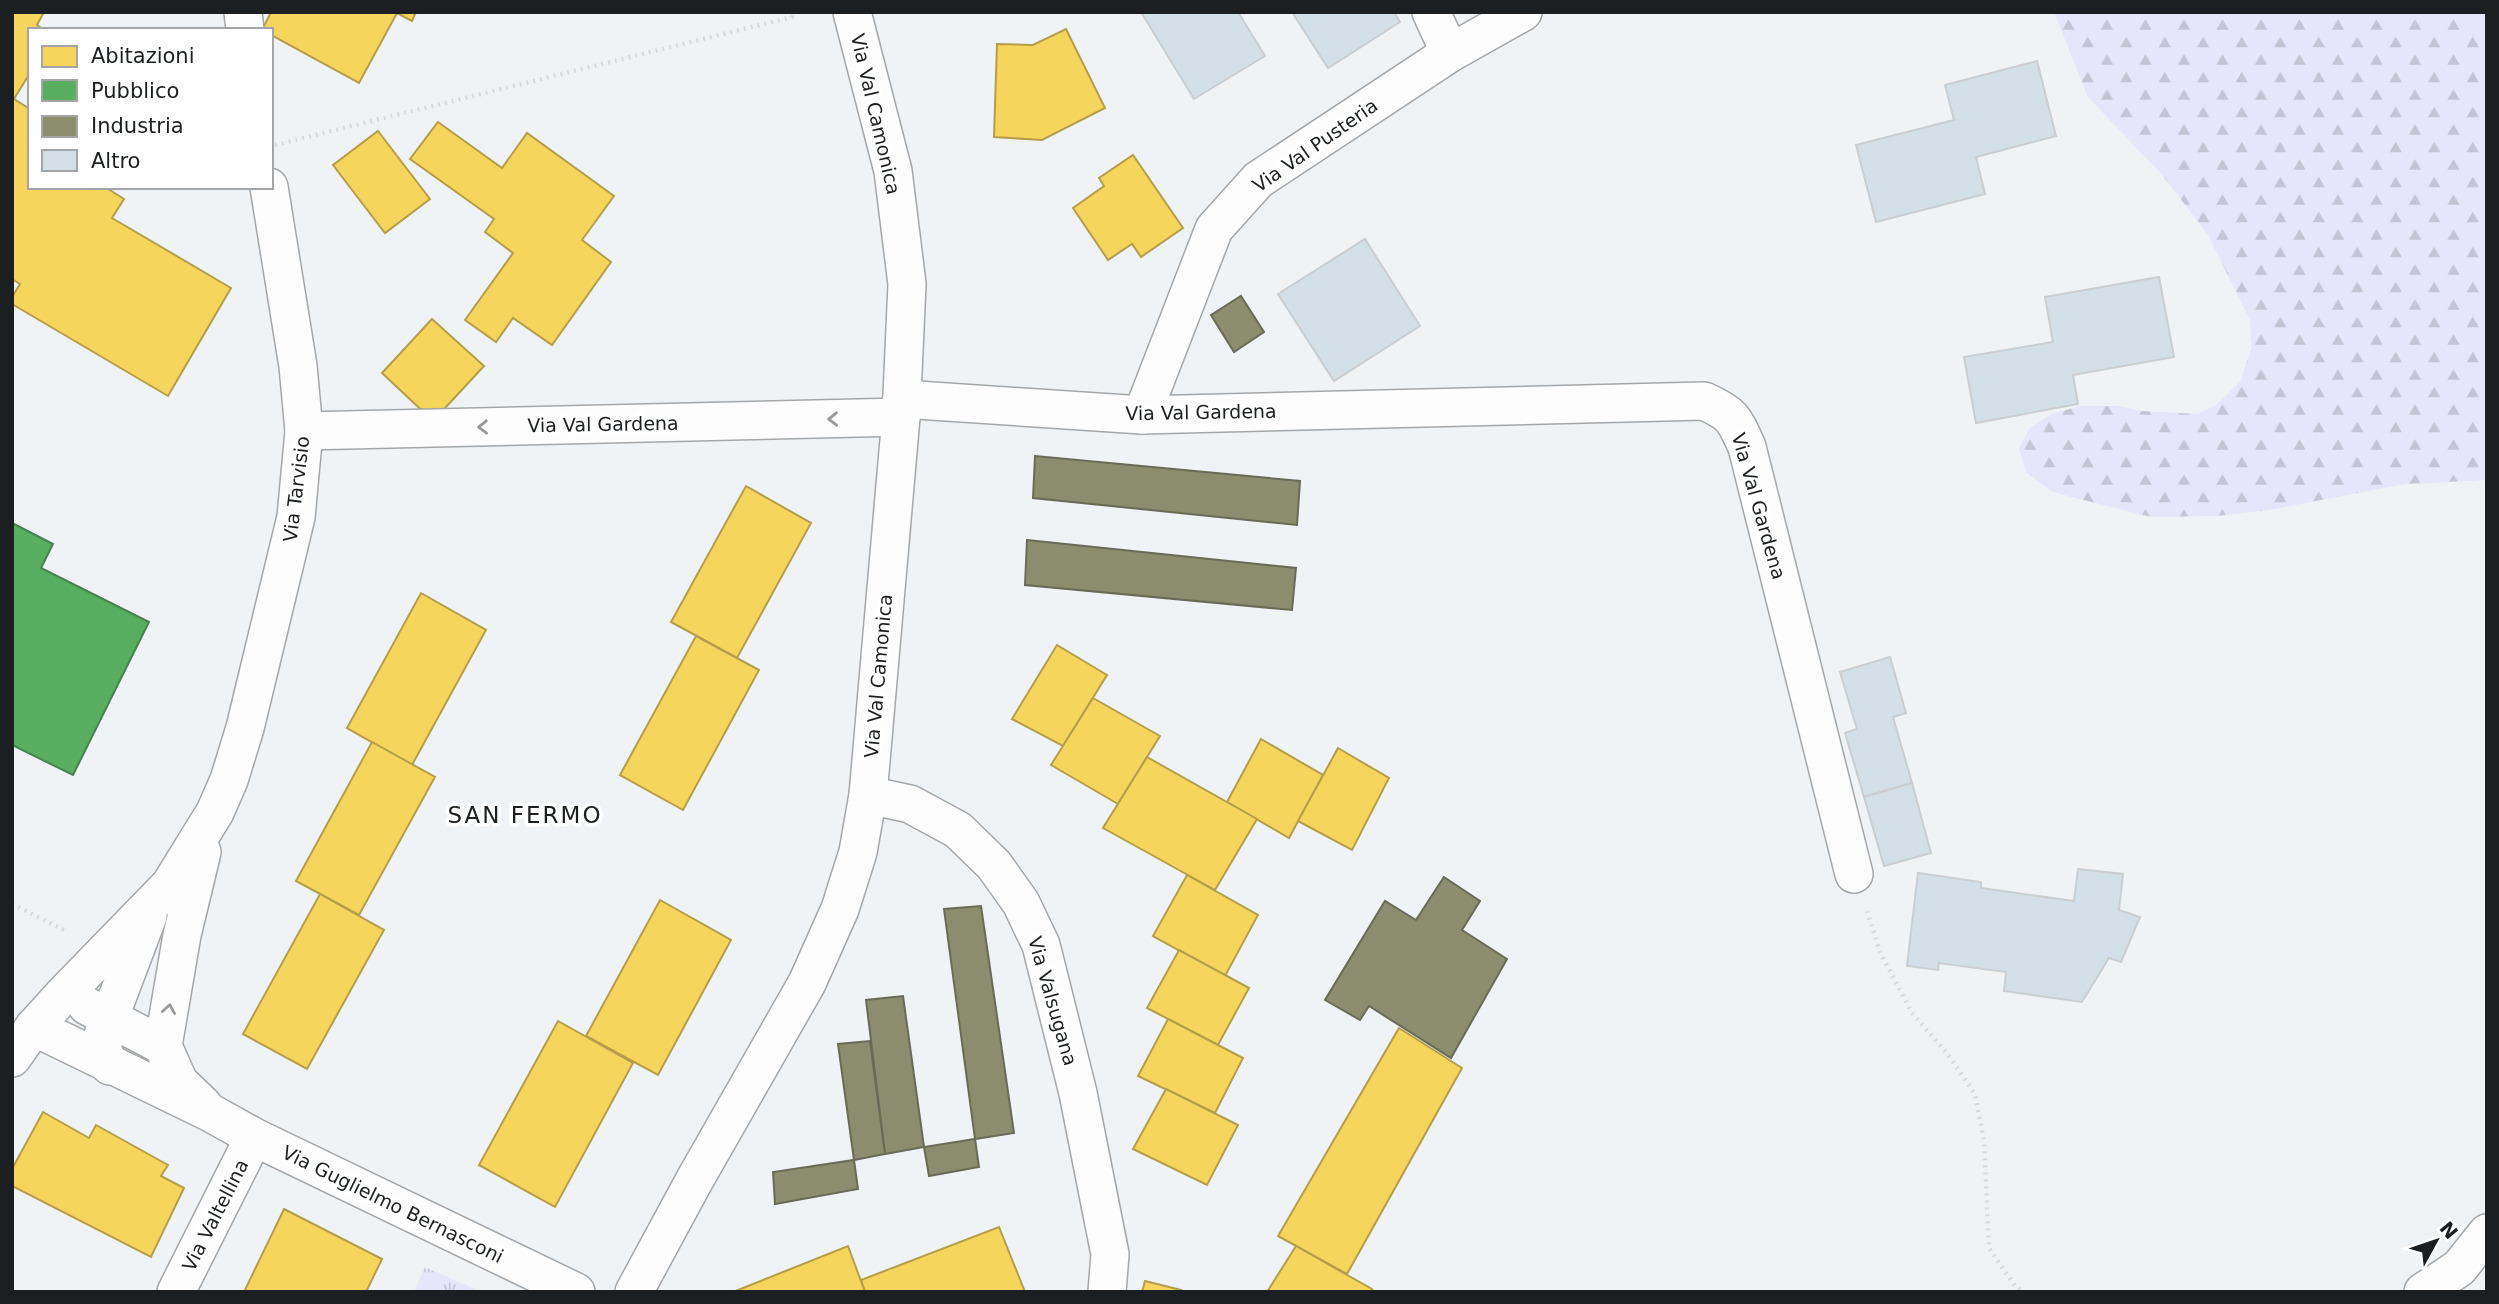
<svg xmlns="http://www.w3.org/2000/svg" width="2499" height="1304" viewBox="0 0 2499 1304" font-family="'DejaVu Sans',sans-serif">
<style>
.forest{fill:url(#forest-firs)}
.park{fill:url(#park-tufts)}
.homes{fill:#f6d55c;stroke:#b59e4a;stroke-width:2}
.public{fill:#5aae61;stroke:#47834e;stroke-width:2}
.industry{fill:#8c8c6e;stroke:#6a6b57;stroke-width:2}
.building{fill:#d4e0e7;stroke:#cbced0;stroke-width:2}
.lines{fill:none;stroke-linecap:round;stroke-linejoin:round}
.street-casing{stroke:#a4a7a9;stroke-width:40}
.path{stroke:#d9dadc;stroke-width:4.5;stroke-dasharray:2 5;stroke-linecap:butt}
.street{stroke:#fdfdfe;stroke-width:37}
.oneway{stroke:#98999b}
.labels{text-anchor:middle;stroke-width:7;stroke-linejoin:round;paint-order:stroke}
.street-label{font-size:19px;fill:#1c1f21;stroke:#fff}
.quarter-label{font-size:23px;letter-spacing:2px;fill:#1c1f21;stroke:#fff}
</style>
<defs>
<pattern id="forest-firs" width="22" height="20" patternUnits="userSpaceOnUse" patternTransform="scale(1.75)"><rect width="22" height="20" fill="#e6e5f9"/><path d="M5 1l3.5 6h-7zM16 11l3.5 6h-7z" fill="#c5c4d5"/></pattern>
<pattern id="park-tufts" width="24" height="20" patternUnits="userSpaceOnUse" patternTransform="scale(1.75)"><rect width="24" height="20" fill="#e6e5f9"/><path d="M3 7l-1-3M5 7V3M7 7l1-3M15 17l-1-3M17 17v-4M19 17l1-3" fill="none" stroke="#c5c4d5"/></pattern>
</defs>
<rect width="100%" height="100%" fill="#f0f3f6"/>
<!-- forest -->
<path class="forest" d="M2054,12H2487V480L2405,484L2269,510L2217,516L2151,517L2052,492L2026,472L2019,449L2029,429L2051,414L2080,406H2120L2142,411L2197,414L2216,405L2240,382L2251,349L2250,320L2208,235L2164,177L2088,97Z"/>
<!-- park -->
<path class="park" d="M425,1267L481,1292H414Z"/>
<!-- homes -->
<g class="homes">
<path d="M12,12H44L37,25L44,30H30V73L14,99L30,109V187H105L124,199L112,218L231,288L168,396L12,304V297L20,284L12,279Z"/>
<path d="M271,12H416L412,21L397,13L359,83L271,35V30H262Z"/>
<path d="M1066,29L1105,108L1042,140L994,137L997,44L1033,45Z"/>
<path d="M438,122L502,168L527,133L614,196L582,240L611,262L552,345L513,318L496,342L465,320L513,253L485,232L494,219L410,159Z"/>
<path d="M378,131L430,199L385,233L333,165Z"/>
<path d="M1133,155L1183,228L1141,257L1132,244L1108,260L1073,208L1104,186L1099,178Z"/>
<path d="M432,319L484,366L433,421L382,373Z"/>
<path d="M746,486L811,523L737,658L671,622Z"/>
<path d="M421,593L486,630L412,765L347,728Z"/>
<path d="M696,636L759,670L683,810L620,775Z"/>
<path d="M1057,645L1107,675L1063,746L1012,719Z"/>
<path d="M1093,698L1160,736L1118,804L1051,765Z"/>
<path d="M1261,739L1323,775L1289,838L1227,802Z"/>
<path d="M372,742L435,777L359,915L296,881Z"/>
<path d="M1338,748L1389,778L1352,850L1298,821Z"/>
<path d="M1147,757L1257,819L1215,890L1103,828Z"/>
<path d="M1187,875L1258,915L1225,976L1153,936Z"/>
<path d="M320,894L384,930L307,1069L243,1034Z"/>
<path d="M660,900L731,940L658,1075L586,1036Z"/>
<path d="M1179,950L1249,988L1218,1045L1147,1008Z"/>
<path d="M1168,1019L1243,1058L1215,1113L1138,1076Z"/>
<path d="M558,1021L633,1063L555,1207L479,1165Z"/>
<path d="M1399,1028L1462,1068L1347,1274L1278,1236Z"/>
<path d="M1166,1089L1238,1125L1207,1185L1133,1149Z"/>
<path d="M43,1112L89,1138L96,1125L168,1165L161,1176L184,1188L151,1257L12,1186V1169Z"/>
<path d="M284,1209L382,1259L366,1292H244Z"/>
<path d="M999,1227L1025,1292H865L861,1280Z"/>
<path d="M848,1246L865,1292H733Z"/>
<path d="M1296,1246L1372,1289L1370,1292H1267Z"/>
<path d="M1145,1281L1181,1290L1180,1292H1142Z"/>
</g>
<!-- public -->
<path class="public" d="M12,523L53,544L41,568L149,622L73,775L12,745Z"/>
<!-- industry -->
<g class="industry">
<path d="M1241,296L1264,332L1234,352L1211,315Z"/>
<path d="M1035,456L1300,481L1297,525L1033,498Z"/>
<path d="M1027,540L1296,568L1292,610L1025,585Z"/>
<path d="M1444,877L1480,901L1462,930L1507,959L1451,1058L1369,1006L1360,1020L1325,1000L1385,901L1416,920Z"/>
<path d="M981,906L1014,1133L975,1139L944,909Z"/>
<path d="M903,996L924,1147L885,1154L866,1000Z"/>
<path d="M870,1041L885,1154L854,1160L838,1044Z"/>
<path d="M975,1139L979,1167L929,1176L924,1147Z"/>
<path d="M854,1160L858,1189L775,1204L773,1172Z"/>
</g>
<!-- building -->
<g class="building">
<path d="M1141,12H1238L1265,56L1194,99Z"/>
<path d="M1292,12H1394L1400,22L1328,68Z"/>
<path d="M2037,61L2056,136L1976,157L1985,194L1876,222L1856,145L1954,120L1945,85Z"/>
<path d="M1365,239L1420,326L1334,381L1278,294Z"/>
<path d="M2159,277L2174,357L2073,375L2078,404L1976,423L1964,357L2053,342L2045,297Z"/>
<path d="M1890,657L1906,713L1893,717L1912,783L1864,797L1845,733L1857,729L1840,672Z"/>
<path d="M1912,783L1931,853L1884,866L1864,797Z"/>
<path d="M2078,869L2123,874L2119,910L2140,917L2121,962L2109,958L2082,1002L2004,991L2006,972L1939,963L1938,970L1907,966L1918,873L1981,882V888L2074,901Z"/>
</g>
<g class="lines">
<defs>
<g id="street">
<path d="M243,12L245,30"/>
<path d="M1431,12L1450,53"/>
<path d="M902,399L1142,415L1704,401C1733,414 1734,418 1747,447L1854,874"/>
<path d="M1142,415L1214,229L1258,180L1450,53L1523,12"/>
<path d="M304,431L901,417"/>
<path d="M868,795L910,804L958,830L994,865L1021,903L1041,945L1078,1093L1110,1254L1107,1292"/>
<path d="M202,852L182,935L163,1046L179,1082L203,1105"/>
<path d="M87,1006L163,1046"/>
<path d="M34,1027L211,1113L254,1137L576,1292"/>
<path d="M12,1058L34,1027L64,994L170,885L215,812L229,780L245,728L296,517L304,431L298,366L269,187"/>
<path d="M110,1066L103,1051V1035L148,916"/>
<path d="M176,1292L254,1137"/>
<path d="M634,1292L694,1181L807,983L840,909L858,852L868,795L901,417L907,284L893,171L852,12"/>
<path d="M2423,1292L2459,1268L2487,1233"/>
</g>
</defs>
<!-- street casing -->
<use href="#street" class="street-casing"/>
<!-- path -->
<g class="path">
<path d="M275,145L792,17L791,12"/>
<path d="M12,904L68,932"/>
<path d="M1867,911L1880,952L1912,1013L1946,1052L1975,1094L1984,1141L1989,1248L2015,1286L2024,1292"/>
</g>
<!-- street -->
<use href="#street" class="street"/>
</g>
<!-- one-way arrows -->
<defs><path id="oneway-chevron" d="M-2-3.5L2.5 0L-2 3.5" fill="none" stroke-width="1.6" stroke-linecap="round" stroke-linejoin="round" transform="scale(1.75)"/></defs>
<g class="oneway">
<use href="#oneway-chevron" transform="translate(833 419) rotate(179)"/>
<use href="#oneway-chevron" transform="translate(483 427) rotate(179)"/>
<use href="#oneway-chevron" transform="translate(169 1009) rotate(-81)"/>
</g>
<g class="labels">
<!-- street labels -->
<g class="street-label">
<text transform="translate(876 114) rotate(77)" y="7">Via Val Camonica</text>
<text transform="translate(1315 145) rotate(-35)" y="7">Via Val Pusteria</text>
<text transform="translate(1201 412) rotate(-1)" y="7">Via Val Gardena</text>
<text transform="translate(603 424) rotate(-1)" y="7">Via Val Gardena</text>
<text transform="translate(296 489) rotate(-83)" y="7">Via Tarvisio</text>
<text transform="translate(1759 506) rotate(74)" y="7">Via Val Gardena</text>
<text transform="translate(878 676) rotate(-85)" y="7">Via Val Camonica</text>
<text transform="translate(1053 1001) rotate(74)" y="7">Via Valsugana</text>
<text transform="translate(393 1204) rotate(26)" y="7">Via Guglielmo Bernasconi</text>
<text transform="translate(215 1215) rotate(-63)" y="7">Via Valtellina</text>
</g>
<!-- quarter labels -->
<g class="quarter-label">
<text x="525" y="823">SAN FERMO</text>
</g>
</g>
<!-- border -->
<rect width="2499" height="1304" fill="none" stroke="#1c1f21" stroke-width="28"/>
<!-- legend -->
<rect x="28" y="28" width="245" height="161" fill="#ffffff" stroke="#a4a5a6" stroke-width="2"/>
<rect x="42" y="46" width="35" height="21" fill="#f6d55c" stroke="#a4a5a6" stroke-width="2"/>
<text x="91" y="63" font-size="21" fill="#1c1f21">Abitazioni</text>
<rect x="42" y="80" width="35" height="21" fill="#5aae61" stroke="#a4a5a6" stroke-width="2"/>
<text x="91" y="98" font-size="21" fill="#1c1f21">Pubblico</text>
<rect x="42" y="116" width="35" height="21" fill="#8c8c6e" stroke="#a4a5a6" stroke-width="2"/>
<text x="91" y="133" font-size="21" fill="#1c1f21">Industria</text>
<rect x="42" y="150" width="35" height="21" fill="#d4e0e7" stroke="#a4a5a6" stroke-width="2"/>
<text x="91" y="168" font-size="21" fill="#1c1f21">Altro</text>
<!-- north arrow -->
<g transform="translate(2436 1241) rotate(50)" stroke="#ffffff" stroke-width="5" paint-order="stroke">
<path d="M0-5L12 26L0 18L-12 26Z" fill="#1c1f21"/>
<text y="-10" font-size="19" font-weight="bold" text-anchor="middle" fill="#1c1f21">N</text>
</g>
</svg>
